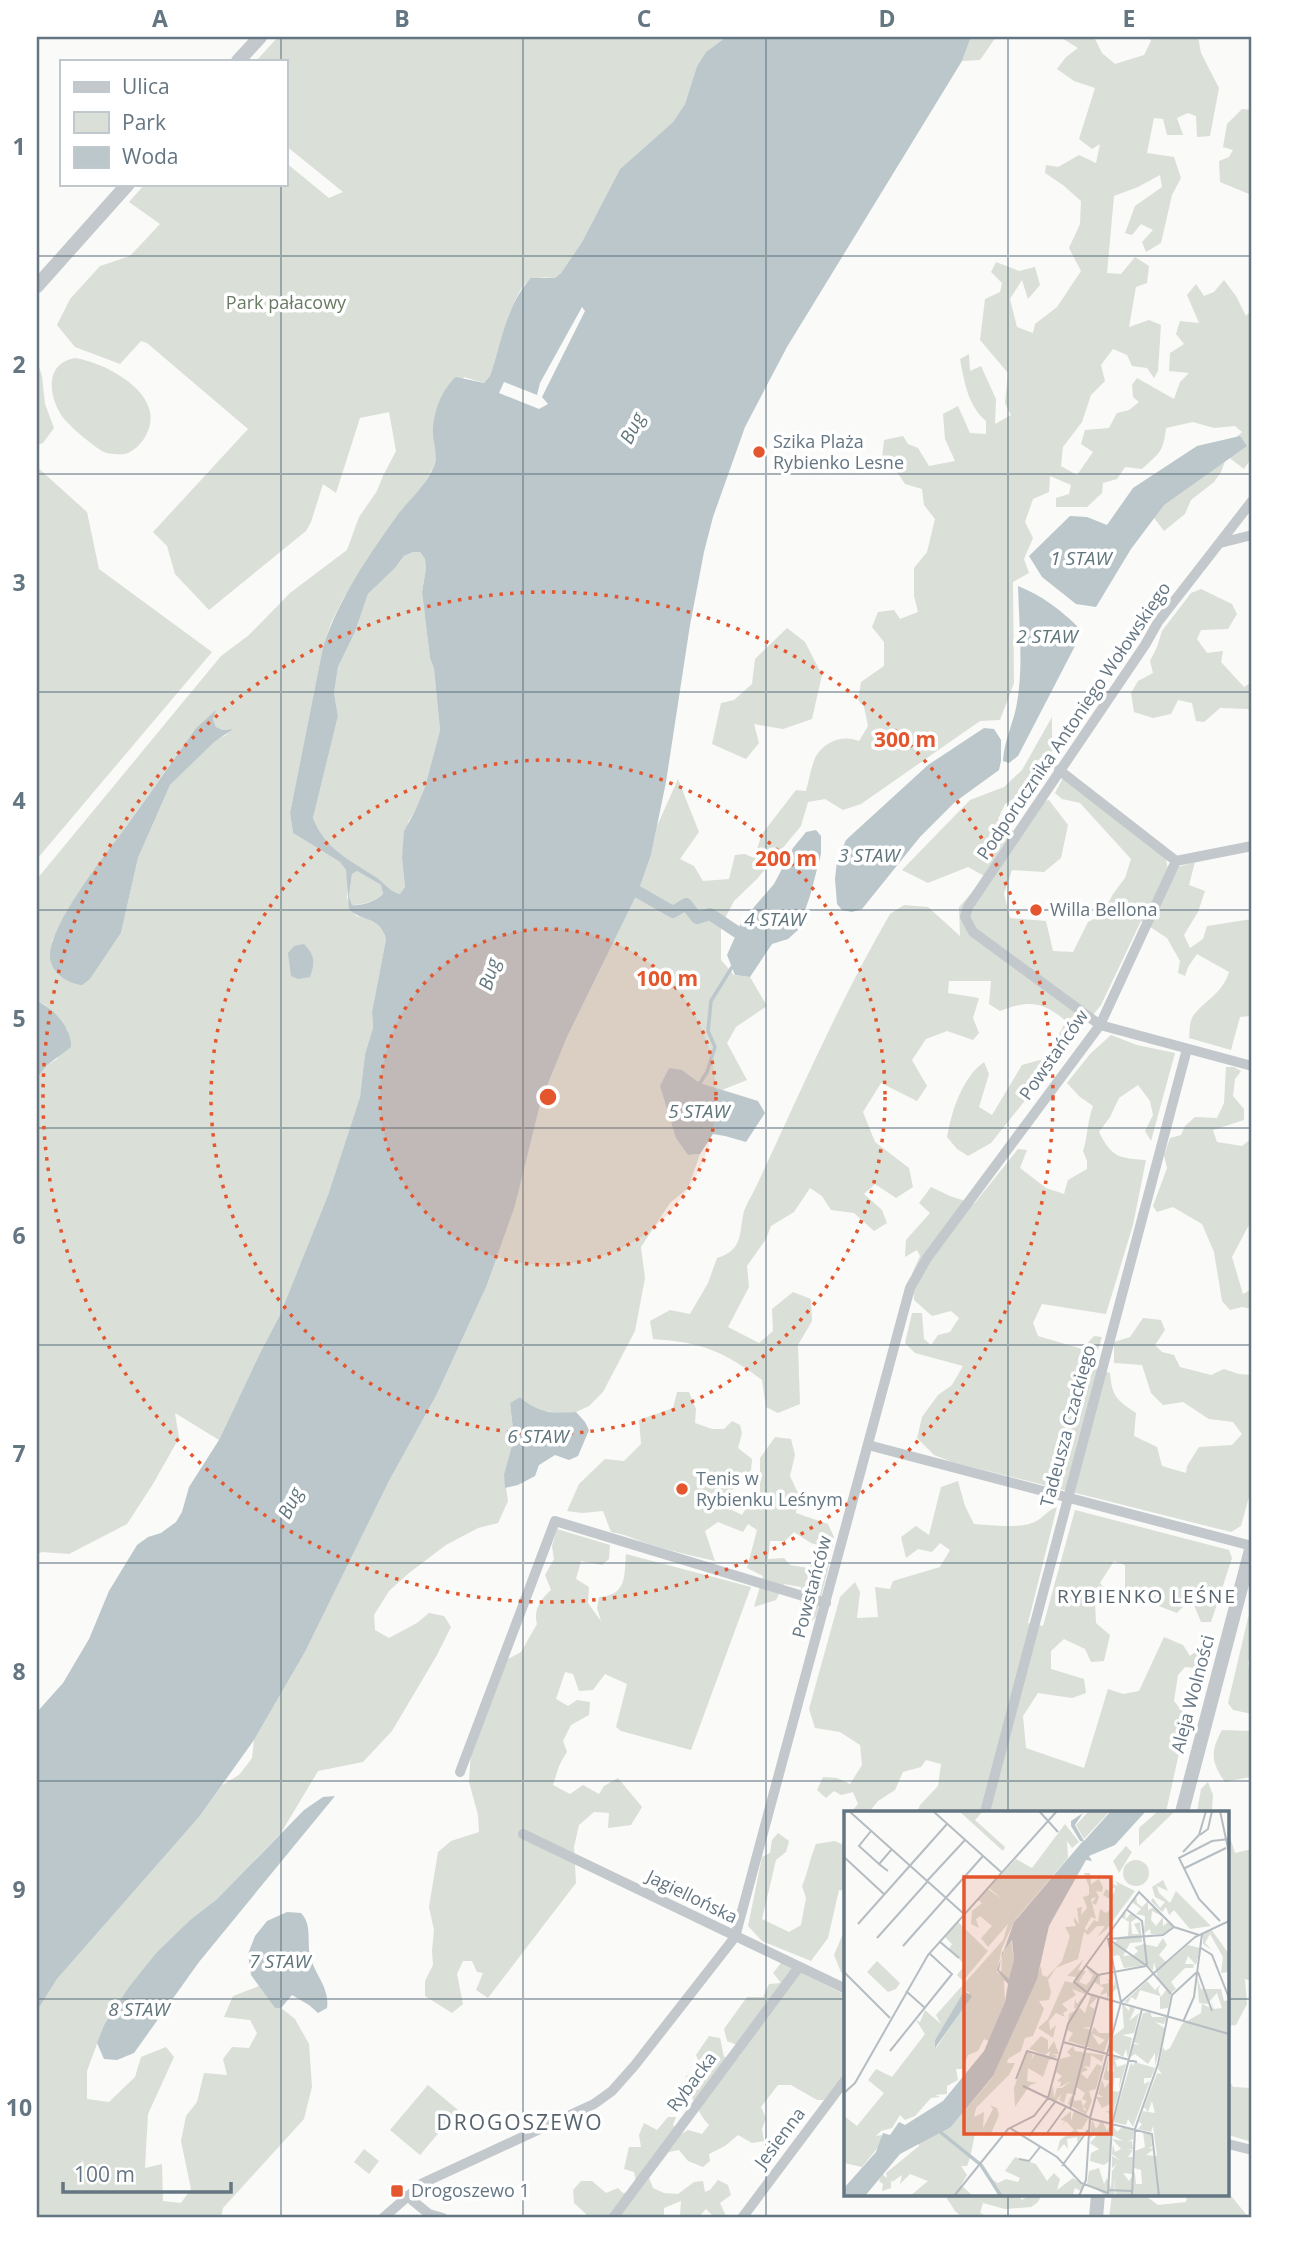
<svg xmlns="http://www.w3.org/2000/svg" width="1289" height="2255" viewBox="0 0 1289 2255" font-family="'Open Sans',sans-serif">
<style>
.green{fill:#dadfd7;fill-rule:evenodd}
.water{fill:#bbc7cb;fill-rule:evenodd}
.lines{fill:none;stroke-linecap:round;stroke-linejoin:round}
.stream{stroke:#bbc7cb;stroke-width:3.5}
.canal{stroke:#bbc7cb;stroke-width:12}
.minor{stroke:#c3c8cc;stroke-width:10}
.tertiary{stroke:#c3c8cc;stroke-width:14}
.grid{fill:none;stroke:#657683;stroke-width:2;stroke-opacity:0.55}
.ring{fill:none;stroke:#e4572e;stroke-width:3.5;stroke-dasharray:3.5 7}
.poi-dot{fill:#e4572e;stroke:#fff;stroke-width:2.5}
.labels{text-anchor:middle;stroke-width:7;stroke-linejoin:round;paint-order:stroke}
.park-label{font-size:18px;fill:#687a64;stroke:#fff}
.poi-label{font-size:18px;fill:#657683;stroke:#fff;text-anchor:start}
.street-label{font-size:18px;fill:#657683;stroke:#fff}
.water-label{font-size:19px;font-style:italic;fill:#60757c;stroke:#fff}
.neighbourhood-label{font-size:19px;letter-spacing:2px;fill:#57646e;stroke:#fff}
.quarter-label{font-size:21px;letter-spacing:2px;fill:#57646e;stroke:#fff}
.inset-river{fill:none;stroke:#bbc7cb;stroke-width:3.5}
.inset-road{fill:none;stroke:#b5bdc2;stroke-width:2}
.view{fill:#e4572e;fill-opacity:0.15;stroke:#e4572e;stroke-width:3.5}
.inset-edge{fill:none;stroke:#657683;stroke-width:3.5}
.centre{fill:#e4572e;stroke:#fff;stroke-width:3.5}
.ring-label{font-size:21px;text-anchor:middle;font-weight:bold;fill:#e4572e;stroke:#fff;stroke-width:7;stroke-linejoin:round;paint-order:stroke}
.neatline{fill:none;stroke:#657683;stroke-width:2.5}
.grid-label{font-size:23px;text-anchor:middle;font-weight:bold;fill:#657683}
</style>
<rect width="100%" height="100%" fill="#fafaf8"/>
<!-- green -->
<g class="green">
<path d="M278,37H726L706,52L697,66L685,104L673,122L620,169L582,242L561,273L555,278C546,277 534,277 527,282C512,294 497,356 490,376L484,383L464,377L434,442L437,454L434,466L424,484L401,511L343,599L331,623L323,647L290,813L293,833L340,862L346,870L348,884L347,898L356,916C371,919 381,923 386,939L372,1012L373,1028L365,1054L360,1097L328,1195L279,1317L260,1353L219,1440L175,1413L179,1438L153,1484L127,1524L69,1554L42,1552L37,1554V1078L46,1066L57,1059L68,1030L46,1005L37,1001V879L221,656L249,635L290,593L347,550L359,517L377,491L383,476L396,451L389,412L360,418L336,493L323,484L311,522L306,531L209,610L175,574L167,546L153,532L248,429L147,343L141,341L120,364L75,347L57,325L70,299L100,266L130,256L160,224L129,202L145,184H285V162L329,198L343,192L285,145V61H256ZM215,711L213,719L216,727L223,730L231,729L226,735L214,741L170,785L138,858L121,933L90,979L52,941L75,898L196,728Z"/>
<path d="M971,37H996L980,60L962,61Z"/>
<path d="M1060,37H1094L1102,53L1115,64L1144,55L1151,41L1149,37H1198L1201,53L1219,88L1210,136L1197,137L1196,116L1188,113L1177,118L1183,135H1167L1163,119L1154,118L1147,153L1174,157L1181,178L1172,195L1161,243L1146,252L1142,242L1153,230L1141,224L1132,235L1125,233L1135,206L1162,187L1160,175L1138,187L1114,196L1107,273L1121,274L1135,257L1149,266L1147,283L1136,287L1129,327L1149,320L1161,325L1158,371L1154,378L1147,368L1132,366L1127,355L1113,349L1101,365L1105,381L1091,395L1082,422L1063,447L1061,466L1077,475L1093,452L1081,444L1085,430L1109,428L1117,413L1129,410L1139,402L1133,397L1132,385L1137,378L1174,399L1180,382L1189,373L1169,371L1170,353L1184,344L1176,334L1180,321L1199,323L1187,295L1196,284L1204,296L1214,292L1224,280L1236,296L1246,316L1252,309V457L1244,469L1227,456L1221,472L1214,482L1191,500L1185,514L1164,531L1148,510L1213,459L1242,432L1235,426L1214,428L1193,422L1166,428C1163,453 1160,452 1142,469L1125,467L1117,479L1103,483L1102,493L1087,507H1056V498L1069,494L1071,485L1050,476L1049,492L1033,499L1025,522L1033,538L1024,559L1029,573L1013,582L1014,683L1000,720L980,721L861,804L843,810L825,799L808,802L801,826L757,879L734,901L721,926V960L734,975L750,977L767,1006L736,1027L727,1043L747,1080L722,1090L700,1083L682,1070C672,1108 664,1119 688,1155L700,1154L688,1188L670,1203L641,1247L645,1278L635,1331L603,1392L589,1406L576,1412L560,1413L536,1410L520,1397L510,1403L514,1438L504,1474L508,1501L498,1523L478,1528L446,1545L409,1573L389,1591L374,1615L375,1630L389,1638L417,1623L429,1613L444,1616L451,1627L437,1655L392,1731L363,1762L318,1771L281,1833L217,1899L190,1920L157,1952L104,2025L87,2071V2099L109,2102L135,2077L141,2057L166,2047L174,2057L148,2114L145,2168L162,2164L163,2201L181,2203L191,2189L181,2141L186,2116L197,2102L204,2073L227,2075L223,2059L232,2047L249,2048L257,2033L250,2020L224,2017L233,1996L259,1986L275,2008H281L295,2019L309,2044L312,2087L304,2119L223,2208L221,2218H37V2011L57,1979L199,1817L222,1785L239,1775L252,1758L254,1740L305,1652L389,1481L437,1394L487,1285L515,1206L541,1101L567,1037L638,892L651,855L657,826L678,779L699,832L680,859L694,866L703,881L729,879L735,855L745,854L754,858L762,834L796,790L806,791C809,780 811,768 815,758C823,742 843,734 859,741L868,726L864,707L858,700L861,682L884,666V642L872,627L878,612L894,610L900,619L918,612L914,596V568L927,552L935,519L924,505L922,489L905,484L897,472L882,459L884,440L903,436L908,444L918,448L929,466L955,461L945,439L943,414L958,406L970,433L986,434V421C968,406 964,381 960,359L969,354L970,371L981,366L996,399L995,424L1011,415L1005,403L1008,373L980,340L985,299L1000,292L1002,283L991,272L996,262L1019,271L1035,267L1040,285L1028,299L1022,280L1010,299L1017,327L1033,333L1035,324L1057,307L1081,271L1069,248L1080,224L1081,201L1063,185L1045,173L1046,165L1058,167L1079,155L1096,163L1100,144L1092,149L1079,139L1095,88L1074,81L1057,69L1066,57L1078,48Z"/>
<path d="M1242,109L1252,110V206H1250L1249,194L1220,182L1219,161L1229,157L1233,150L1223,147L1227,124Z"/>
<path d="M75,358C108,363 170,397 145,437C141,444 133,452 125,454C120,455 109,454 104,452C94,447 65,423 60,413C48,392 46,363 75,358Z"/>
<path d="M37,361L42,376L45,404L54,428L43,443L37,445Z"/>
<path d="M37,467L87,512L99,569L212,652L37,859Z"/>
<path d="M413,552H420L425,559L426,569L422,592L430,658L434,669L440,730L425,787L415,811L408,822L402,858L405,887L400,894C391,892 385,884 377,879C351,861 326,850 313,818L338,716L334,693L338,667L355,632L368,594L395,568L404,556Z"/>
<path d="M1201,589L1232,604L1237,614L1228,629L1201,630L1197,639L1207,653L1223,651L1221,662L1244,687L1252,682V717L1248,709L1220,708L1204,722L1196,721L1192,703L1178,700L1171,714L1153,718L1134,712L1131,693L1138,681L1153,673L1150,661L1157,647L1162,631L1191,593Z"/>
<path d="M787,628L805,642L822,675L812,719L783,729L754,724L759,743L746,759L712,744L721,703L734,700L752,684L755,659Z"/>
<path d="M1052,717V755L1028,790L1005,804L998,819L1016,833L1040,802L1049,800L1068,825L1061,858L1044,872L1012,870L1004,894L1010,918L1046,921L1053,951L1073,952L1088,922L1102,915L1113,894L1125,878L1131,859L1080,803L1062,799L1055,793L1063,778L1166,859L1168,870L1195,862L1189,885L1205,891L1198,912L1184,935L1190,948L1203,939L1207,926L1252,919V953L1249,957L1252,958V1016L1240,1017L1231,1050L1189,1038C1190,1032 1189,1022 1193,1016C1205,1000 1223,993 1229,972L1197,954L1188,967L1185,976L1178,973L1180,961L1167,938L1141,921L1101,1005L991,1143L968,1156L957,1149L947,1137C952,1110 962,1078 984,1062L989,1074L979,1107L992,1115L1022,1065L1047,1058L1066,1021C1042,1001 1028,1000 1000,1011L989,1004L991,981H949L948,993L979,998L973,1018L979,1033L973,1040L947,1031L926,1039L912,1060L927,1086L917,1101L881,1083L863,1112L875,1142L909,1168L913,1187L896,1198L875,1184L864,1194L882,1210L887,1223L874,1231L854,1213L831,1210L822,1196L810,1188L794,1212L771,1226L766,1239L747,1266L749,1287L728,1327L759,1343L773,1331L772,1309L793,1292L811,1299L812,1321L798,1345L800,1404L778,1413L766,1407L762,1380C723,1351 701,1342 653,1339L650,1321L670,1310L690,1314L708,1283L717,1258C744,1250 739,1232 744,1211C747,1203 752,1195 756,1187C799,1095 839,1002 890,914L904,905L928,907L960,936L959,907L986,877L968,867L928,883L902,870L970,800L1004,787L1022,770Z"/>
<path d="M357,871L381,885L383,894C378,900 360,906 352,905L349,896L352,874Z"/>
<path d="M1111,1035L1137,1045L1175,1053L1151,1141L1145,1131L1153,1115L1150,1101L1138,1085L1119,1098L1110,1117L1099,1132C1112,1158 1119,1158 1146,1160L1133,1225L1106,1314L1042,1304L1033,1323L1038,1336L1082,1349L1094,1336L1102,1337L1093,1367L1110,1373C1112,1397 1117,1400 1136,1413L1134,1436L1157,1447L1162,1466L1186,1473L1187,1466L1199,1447L1232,1445L1242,1434L1233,1422L1209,1419L1183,1402L1163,1405L1151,1393L1142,1365L1114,1363V1342L1130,1337L1143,1318L1161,1320L1165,1330L1155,1345L1162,1352L1174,1355L1180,1367L1211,1375L1224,1369L1239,1374L1252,1375V1486L1241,1526L1231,1532L952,1462L934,1455L917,1438L922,1417L938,1395L952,1385L963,1366L915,1353L905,1343L912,1313H922L924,1339L931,1345L938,1335L950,1332L959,1318L951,1311L932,1316L914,1300L912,1274L920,1256L917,1250L905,1257L906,1240L930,1213L919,1203L931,1187L950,1196L974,1204L1018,1149L1027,1150L1020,1168L1046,1188L1064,1194L1068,1180L1087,1169V1161L1083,1151C1088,1136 1087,1122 1093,1106L1080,1097L1067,1083L1090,1054Z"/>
<path d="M1226,1067H1234L1241,1071L1235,1079L1233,1096L1244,1109V1120L1213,1130L1217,1142L1242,1146L1252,1138V1175L1249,1185L1252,1219L1232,1257L1243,1294L1252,1289V1309L1242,1307L1230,1310L1222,1301L1214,1252L1202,1224L1173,1207L1157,1212L1153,1206L1167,1168L1164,1155L1170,1138L1181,1135L1185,1126L1195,1117L1217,1118L1224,1103Z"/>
<path d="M677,1392H689L696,1409L695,1423L712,1429H724L732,1421L740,1425L742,1433L738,1448L752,1459L751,1470L728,1494L730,1509L742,1515L749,1503L760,1498V1458L775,1437L791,1439L795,1455L790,1476L798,1493L796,1513L828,1524L834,1537L832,1549L811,1543L794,1532L785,1541H770L768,1559L784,1558L790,1565L808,1568L818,1556L829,1565L816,1617L810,1623L805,1611L800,1606L801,1587L784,1584L776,1600L754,1607L763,1576L747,1568L757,1530L748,1524L743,1532L718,1522L705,1531L715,1561C693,1556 671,1551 649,1544C636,1540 625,1534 611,1532L603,1511L582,1513L567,1511L579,1484L605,1459L624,1461L641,1444L639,1420L673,1408Z"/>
<path d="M958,1481L965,1506L974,1524C991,1525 1023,1530 1038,1520C1046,1515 1048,1510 1057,1507L1028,1623L1043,1626L1075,1510L1229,1550L1232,1558L1211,1622H1201L1191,1598L1177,1613L1156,1605L1146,1587L1139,1593H1125V1565L1114,1561L1100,1583L1117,1603H1095L1096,1623L1110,1635L1104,1661L1091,1662L1085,1649L1064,1639L1051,1651V1669L1084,1679L1086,1693L1072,1698L1038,1693L1023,1716L1026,1748L1084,1768L1108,1689L1123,1694L1139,1691L1164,1637L1183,1645L1190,1656L1205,1644L1210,1652L1204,1669L1185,1667L1178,1675L1174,1701L1187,1717L1166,1812H917L920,1805L938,1786L941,1764L926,1760L921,1767L903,1772L895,1790L878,1801L869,1812H851L858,1804L853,1792L841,1795L834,1791L826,1798L817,1790L823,1777L837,1778L850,1784L862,1765L860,1745L840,1732L815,1728L809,1709L840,1597L855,1582L860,1592L857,1618L878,1617L875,1587L890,1589L893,1581L940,1567L950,1550L940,1543L932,1552L918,1549L906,1558L901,1537L916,1526L929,1535L941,1487Z"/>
<path d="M557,1529L610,1545L609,1559L602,1565L581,1561L576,1579L589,1587L588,1603L601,1621L597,1608L599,1597C627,1595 624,1577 626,1554L751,1587L691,1750L621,1731L616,1727L627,1684L605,1674L593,1690L579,1691L573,1674L565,1672L556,1699L568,1706L577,1700L590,1702L589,1715L571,1725L563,1741L567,1752C557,1767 558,1771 553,1785L570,1794L583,1785L599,1794L604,1786L618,1778L642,1807L631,1825L608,1828L609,1813L594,1812L579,1825L574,1847L576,1883L488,1998L476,1990L483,1973L477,1972L472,1961H463L457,1974L463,2004L452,2013L425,1996V1981L433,1965L432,1951L434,1930L429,1907L438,1852L451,1841L479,1832L478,1815L469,1782L472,1735L504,1661L521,1652L537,1624C533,1610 541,1599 551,1590L545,1575L554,1559L552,1546Z"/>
<path d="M1252,1608V1662L1248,1661L1252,1699V1768L1250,1777L1225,1782C1211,1762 1210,1752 1222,1730L1252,1731V1714L1233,1710L1228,1703L1248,1618Z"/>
<path d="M1208,1782L1213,1795L1212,1809L1216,1812H1197L1201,1789Z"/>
<path d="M1228,1831L1235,1853L1252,1849V1981L1245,1979L1247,2004L1236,2025L1228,2026Z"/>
<path d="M778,1833L789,1841L786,1852L776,1860L762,1919L789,1932L801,1925L806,1898L802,1886C808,1872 810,1858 816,1844L835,1841L846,1846V1891L839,1890L828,1938L811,1961L762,1941L748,1926L762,1857L770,1853L772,1840Z"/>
<path d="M846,1932V1975L841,1972L834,1955L842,1936Z"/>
<path d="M781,1963L846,1995V2071L824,2100H817L791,2085H778L761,2107L766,2118L762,2129L764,2141L752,2143L738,2135L725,2146L709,2154L710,2161L703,2167L688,2161L679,2150L669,2152L649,2178L653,2188L664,2193L678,2194L694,2182L703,2181L705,2192L710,2190L718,2180L728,2185L731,2195L720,2203L727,2218H715L706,2209L698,2218L680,2215L681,2201L664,2208V2218H583L586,2214L574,2203L573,2190L581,2181H592L606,2193L618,2188L623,2193L638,2190L634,2172L624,2169L629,2147H641L639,2135L644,2123L657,2130L668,2117H676L673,2125L681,2134L688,2130L702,2134L709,2125C697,2113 697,2101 685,2089L686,2076L702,2070L696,2055L709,2036L720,2038L724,2057L740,2056L742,2047L727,2041L724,2029L747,1997H763L769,1984L781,1983L773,1973Z"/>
<path d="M1228,2079L1233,2087L1252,2088V2142L1228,2135Z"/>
<path d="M428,2085L458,2110L420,2155L390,2130Z"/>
<path d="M364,2149L379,2161L369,2174L354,2162Z"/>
<path d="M1228,2192L1249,2218H1109L1112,2194H1143L1158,2205L1186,2202L1187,2194H1228Z"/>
<path d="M947,2194H1018L1022,2200L1031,2194H1043L1037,2203L1031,2207L1005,2209L983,2203L980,2213L990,2218H963L955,2211L946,2197Z"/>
</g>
<!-- water -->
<g class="water">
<path d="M726,37H971L962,61L787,347L745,427L713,517L704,552L690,625L666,782L651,855L638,892L567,1037L541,1101L515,1206L487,1285L437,1394L389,1481L305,1652L254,1740L199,1817L57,1979L37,2011V1712L63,1683L89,1639L109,1591L137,1545L148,1537L161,1533L176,1522L182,1512L189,1487L219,1440L260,1353L279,1317L328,1195L360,1097L365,1054L373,1028L372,1012L386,939C379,915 363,923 349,909L346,870L340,862L293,833L290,813L323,647C339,598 369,555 399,513C411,498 427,484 434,466C439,454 432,442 433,429C434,411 442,389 456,377L484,383L490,376C501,344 507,303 531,278H555L561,273L582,242L620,169L673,122L685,104L697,66L706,52ZM582,307L585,311L542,397L548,404L539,409L499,393L504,382L537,395L540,383ZM413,552H420L425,559L426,569L422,592L430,658L434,669L440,730L425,787L415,811L404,831L402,858L405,887L400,894C391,892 385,884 377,878C351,861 325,849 313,818L338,716L334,693L338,667L355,632L368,594L395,568L404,556ZM357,871L381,885L383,894C378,900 360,907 352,905L349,896L352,874Z"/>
<path d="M1240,436L1247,446L1164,505L1131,549L1096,607L1076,604L1042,577L1029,556L1070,516L1087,517L1107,525L1133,488L1197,446Z"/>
<path d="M1018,586C1043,596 1061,610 1080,629L1075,646L1018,756L1009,763L1003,761C1004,742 1012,726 1016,708C1024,669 1019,626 1018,586Z"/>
<path d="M216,710L213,719L216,727L223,730L233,729L214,742L170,785L138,858L121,933L90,979L82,985C68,984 50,972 50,956C51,922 104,857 125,828C149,795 172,762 196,728Z"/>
<path d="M984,728L994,729L1001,740V761L999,770L955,802L920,837L862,909L852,912L842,910L837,904L835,879L837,861L846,840L928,765Z"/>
<path d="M816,830L821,836V854L810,896L798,930L788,939L772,944L750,977L735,975L727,955L742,921L774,884L793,848L806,832Z"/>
<path d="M304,944C315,955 315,963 310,977L298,979L291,976L288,953L294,946Z"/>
<path d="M37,1001C53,1008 72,1028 71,1047L46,1066L37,1078Z"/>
<path d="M669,1068L682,1070L700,1083L758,1101L765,1113L746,1142L725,1136L713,1134L700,1154L688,1155L676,1138L660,1086Z"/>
<path d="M520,1397C540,1414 550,1413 576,1412L585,1422L589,1430L578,1456L569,1460L555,1455L539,1465L535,1476L518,1485L505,1488L504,1474L514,1438L510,1403Z"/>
<path d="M335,1796L199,1962L134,2053L117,2060L104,2059L97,2043L104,2025L129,1987L157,1952L190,1920L217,1899L304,1810L323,1797Z"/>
<path d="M287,1912L301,1913C312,1924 307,1941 310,1956C315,1975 330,1988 327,2008L318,2013L309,2005L292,1995L281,2008H275L251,1975L248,1954L255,1936L267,1921Z"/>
</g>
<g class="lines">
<!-- stream -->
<path class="stream" d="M700,1083L707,1072L715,1047L708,1031L711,1001L732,967"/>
<!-- canal -->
<path class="canal" d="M638,892L673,912L686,904L697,918L710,914L737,932"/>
<!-- minor -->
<g class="minor">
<path d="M1252,501L1158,622L1145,645L968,907L965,917L973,932L1100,1025L1252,1066"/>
<path d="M1220,543L1252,535"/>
<path d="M1059,770L1176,861L1252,846"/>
<path d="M868,1445L1252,1546"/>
<path d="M460,1772L555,1521L826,1603"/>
<path d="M985,1812L1187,1049"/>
<path d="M523,1834L846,1989"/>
<path d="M1228,2144L1252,2150"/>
<path d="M407,2196L429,2214L443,2218"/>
<path d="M383,2218L423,2183L594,2104L612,2091L635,2065L735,1937L910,1288L927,1258L1100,1025L1176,861"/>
<path d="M613,2218L799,1967"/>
<path d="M742,2218L846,2079"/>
</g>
<!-- tertiary -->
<g class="tertiary">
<path d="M238,61L260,37"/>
<path d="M37,286L128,184"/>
<path d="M1182,1812L1252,1546"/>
<path d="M1096,2218L1098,2194"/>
</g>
</g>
<!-- grid -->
<path class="grid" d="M281,37V61M523,37V2218M766,37V2218M1008,37V1812M281,184V2218M37,256H1252M37,474H1252M37,692H1252M37,910H1252M37,1128H1252M37,1345H1252M37,1563H1252M37,1781H1252M37,1999H846M1228,1999H1252M1008,2194V2218"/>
<!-- distance rings -->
<circle cx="548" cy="1097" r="168" fill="#e4572e" fill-opacity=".12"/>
<g class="ring">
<circle cx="548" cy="1097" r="168"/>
<circle cx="548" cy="1097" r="337"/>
<circle cx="548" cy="1097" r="505"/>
</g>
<!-- markers -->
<g class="poi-dot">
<circle cx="759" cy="452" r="7"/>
<circle cx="1036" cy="910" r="7"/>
<circle cx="682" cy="1489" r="7"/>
<rect x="390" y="2184" width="14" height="14" rx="3.5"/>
</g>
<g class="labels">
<!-- park labels -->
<g class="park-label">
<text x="286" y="309">Park pałacowy</text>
</g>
<!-- poi labels -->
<g class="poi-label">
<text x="773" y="448">Szika Plaża<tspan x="773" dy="21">Rybienko Lesne</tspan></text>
<text x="1050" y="916">Willa Bellona</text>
<text x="696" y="1485">Tenis w<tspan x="696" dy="21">Rybienku Leśnym</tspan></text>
<text x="411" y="2197">Drogoszewo 1</text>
</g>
<!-- street labels -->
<g class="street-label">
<text transform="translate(1074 721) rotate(-56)" y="6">Podporucznika Antoniego Wołowskiego</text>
<text transform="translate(1054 1055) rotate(-55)" y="6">Powstańców</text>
<text transform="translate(1068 1426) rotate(-75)" y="6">Tadeusza Czackiego</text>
<text transform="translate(812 1587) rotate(-75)" y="6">Powstańców</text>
<text transform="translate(1193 1694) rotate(-75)" y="6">Aleja Wolności</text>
<text transform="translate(692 1897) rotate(26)" y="6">Jagiellońska</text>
<text transform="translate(692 2082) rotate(-53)" y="6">Rybacka</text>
<text transform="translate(780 2138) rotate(-53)" y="6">Jesienna</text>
</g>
<!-- water labels -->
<g class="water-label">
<text transform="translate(632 428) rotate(-63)" y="7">Bug</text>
<text x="1081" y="565">1 STAW</text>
<text x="1047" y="643">2 STAW</text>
<text x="869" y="862">3 STAW</text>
<text x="775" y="926">4 STAW</text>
<text transform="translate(489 974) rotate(-73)" y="7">Bug</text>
<text x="699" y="1118">5 STAW</text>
<text x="538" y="1443">6 STAW</text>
<text transform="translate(290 1503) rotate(-63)" y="7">Bug</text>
<text x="280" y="1968">7 STAW</text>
<text x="139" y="2016">8 STAW</text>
</g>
<!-- neighbourhood labels -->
<g class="neighbourhood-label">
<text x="1147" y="1603">RYBIENKO LEŚNE</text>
</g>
<!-- quarter labels -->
<g class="quarter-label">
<text x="520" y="2130">DROGOSZEWO</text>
</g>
</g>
<!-- overview -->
<g transform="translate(844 1811)">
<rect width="385" height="385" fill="#fafaf8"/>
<path d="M115,0H139L131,9L161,36L159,40ZM245,0H266L240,28L232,14ZM314,0H331L295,35V17ZM221,13L235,31L228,37L223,30L224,47L171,109L158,137L153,161L157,163L158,142L167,129L170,149L166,168L160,170L161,191L145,230L140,228L134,240L124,244L119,258H112L114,269L103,275V283L91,284L96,286L87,287L71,305L61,309L56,304L48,317L37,320L32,325L38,324L36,334L18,356L0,352V305L13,315L40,282L24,269L32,258L48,266L81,223L72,209L76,211L81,199L97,213L92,204L159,129L164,113L144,136L137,127L148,115L136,105L132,108L135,117L127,113L128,100L138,92L134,89L144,78L158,88L145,77L172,48L188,57ZM120,180L125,181V188L92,237L91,229ZM282,35L288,41L275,62L269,50ZM279 62a13 13 0 1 1 26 0a13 13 0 1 1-26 0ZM240,62H246L247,73L255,68L259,76L258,81L252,80L255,86L252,94L248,92L252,86L247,88L252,108L247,106L241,117L242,120L250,109L254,111L256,98L262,102L269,96V90L259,84L262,78L270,83L271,77H267L269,73L274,75L271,70L291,80L262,119L253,126L261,115H253L244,124L240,121L234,148L212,157L204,169L207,181L205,189L195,190L200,198L189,225L181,227L177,240L164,248L163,252H171L165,264L132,297L130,306L140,301L139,317L149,298L146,294L153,297L155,304L146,325L131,323L126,347L123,355H117L123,364L117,374L129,385H66L84,370L66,363L56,373L58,364L48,371L47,368V377L38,380L39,373L35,370L38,363L43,367L42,362L75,335V330L107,316L148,267L197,155L198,164L203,166L218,150L226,125L221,116L232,115L230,110V106L235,113L233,97L238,96L237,104L243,97L239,86L245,84V76ZM319,69L324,80L313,75L315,82L326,92L332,80L367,115L346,118L330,99L325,104L322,96L318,101L307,90L309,87L316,97L321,91L311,86L308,76ZM292,86L293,92L298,96L304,90V99L310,96L318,105L308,100L307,109L312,115L319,106V115L324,111L329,116L319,123H307L306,118L300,122L301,105L292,103L297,98L288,91ZM282,99L281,109L287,102L293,107L287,111L288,123H295L290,113L296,111L298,131L286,132L279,145L290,144L294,140L290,136L300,133L313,136L319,127L323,134L315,144L323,152L344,134L356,137L352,154L344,145L341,153H350L349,157H341L327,171L332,178L327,182L314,167L310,151L309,159L303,154L280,157L275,144L269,145L267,137L275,126L284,125L285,111L277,106ZM114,111L144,140L119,170L113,164L121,154L105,138L108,133L101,126ZM367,118L385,143V161L377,162L379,146L366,123L361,132L368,139L359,133V123ZM240,148L234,159L242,160L235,171L242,174L246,170L249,164L243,158L256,164V174L265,172L263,167L270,175L271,168L273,177L263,187V182L256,184L260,177L250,171L233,196L230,198L231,188L233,193L241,183L228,178L232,184L218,193L224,199L219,202L221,206L212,202L205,210L206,219L212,214L209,227L194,217L204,208L221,170L229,172L232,166L223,165ZM33,150L56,172L52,178L44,181L23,161ZM353,166L357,178H377L380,190L385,189V385H272L270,366L271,385H263L243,373L245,360L255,357L260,373L263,367L267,377L268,360L273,353L268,357V345L276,349L268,343L269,333L271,341L277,338L268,328L279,330L268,324L269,314L273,321L278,316L290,319L289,328L283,331L288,330L289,338L283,339H289L284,346H289L288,363L279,362L285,370L291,361L292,373H298L297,359L290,357L291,340L301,336L299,321L307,322L308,336L304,337L310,338L302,344L313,345L309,315L307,321L294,318L298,313L295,311L299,300L311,302L308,290L304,301L300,296L313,262L318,263L314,258L319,236L321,240L326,237L338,213L357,202L358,193L369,198L367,190L370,198L378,197L373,182L363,193L355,192ZM303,170L311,179L317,173L314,179L317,186L322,179L327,184L324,197L316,198V185L296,179L292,189L287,186L284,192L280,191ZM247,184L254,186L245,195L251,198L246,216L238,217L245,218L255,234L261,229L247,222L250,216L255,222H267L260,241L224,230L229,222L223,219L225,203L236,197L241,202ZM278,192L285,200L286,195L291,198L285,210L295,202L290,222L278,224L288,227L284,247L282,238L279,246L267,238L269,225L280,217ZM306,201L308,206H323L320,213L311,211L322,218L311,255V242L304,253L291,243L285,247L289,233L296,234L290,231L299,202ZM197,225L204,229V239L210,230L215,243H208L214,245L205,249L199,266L184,257L183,270L193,272L186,274L171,296L170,277L183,240L189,244L187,249L191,243L205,245L206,240L201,244L185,238ZM229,235L231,240L260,244L258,251L247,244L246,256L240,255L244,259L237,262L243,268L253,253L258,255L252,278L245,280L248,290L242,304L224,293L227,285L231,290L237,289L240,299L243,300L239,295L243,290L238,288L241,282L232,276V284L223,282L220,292L215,289L218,282L212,290L205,286L209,275L210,287L213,277H218L227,270L216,276L217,271L213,270L218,265L212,261L216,248L227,245L223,241ZM265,244L263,260L270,261L268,245L276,248L271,249L273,256L282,253L275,278L276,267H270L269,280L275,281L268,305L262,300H269L268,292L258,297L252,286H259L254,283L258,269L261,277L266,270L259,268ZM287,251L289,255L291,251L311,257L307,267H300V273L306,270L289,316L284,308L282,314L269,311ZM230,300L244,308L238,318H232L238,326L233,331V326L223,328L224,338L220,333L213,341L216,329L230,319L222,310L217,316L221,310L216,309L227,300V310ZM248,308L252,318L256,312L253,309L259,311L263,320L267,314L266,350L260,354L246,350L247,342L255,338L246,332L255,322L251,321L246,328ZM171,346L192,353L203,370L210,362L216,368L213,379L229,367L240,374L237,380L231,377L229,383L233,385H154L146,367L154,372L162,368L174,371L176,367L161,360Z" fill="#dadfd7" fill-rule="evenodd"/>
<path d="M267,0H302L271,34L245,45L248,50L242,49L233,65L205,115L193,168L149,265L107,316L56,343L21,385H0V377L32,341L39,322L46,324L55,311L61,314L99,290L140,240L161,191L164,173L153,159L170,111L239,30H236L227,15V10L239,2L231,14L240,30ZM168,129L170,149L165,168L155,159L158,142ZM120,180L128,185L91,237V229Z" fill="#bbc7cb" fill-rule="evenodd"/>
<path class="inset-river" d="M95,320L137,354L157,385"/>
<path class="inset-road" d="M5,0L120,103M89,0L157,61M195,0L214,21M376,0L385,42M27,20L15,35L35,53M356,24L364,18L368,0M339,41L355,24L362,0M0,46L41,84M341,57L382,37M44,60L35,53L48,38M83,70L121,29M282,98L298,110L303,154M376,110L355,88L335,47L368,30L385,28M14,113L103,13M355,124L330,116L295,81L230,171L245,183L385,223M33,127L84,70M266,129L303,155L327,183M95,130L115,147M59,135L139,45M357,137L368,144L385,187M241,154L254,164L302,155M0,161L46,207M354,161L368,200M62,180L81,197M277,191L264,128L319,124L330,116M339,211L350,186L358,123M219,231L293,251M46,240L108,163L85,142M172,268L183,240L214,249M179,275L248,308L308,323L315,385M0,282L11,272L84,144L213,0M226,298L255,186M166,317L213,346L237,372L264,382L268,313L298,198M203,322L222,296M185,325L211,291M175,348L185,350L196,336M218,355L244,319M265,379L288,380M110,385L164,318L190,305L204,287L224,213L254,164M235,385L242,369L246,307L277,191L351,126L385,110M288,385L291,318L314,253L328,184L353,161"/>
<path class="view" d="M120,66H267V323H120Z"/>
<rect width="385" height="385" class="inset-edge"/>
</g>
<circle cx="548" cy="1097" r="10" class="centre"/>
<g class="ring-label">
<text x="905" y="747">300 m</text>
<text x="786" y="866">200 m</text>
<text x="667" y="986">100 m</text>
</g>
<!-- border -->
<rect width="1289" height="2255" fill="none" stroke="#ffffff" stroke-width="77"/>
<!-- legend -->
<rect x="60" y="60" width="228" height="126" fill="#ffffff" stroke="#c1c8cd" stroke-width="2"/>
<rect x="74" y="82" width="35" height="10" fill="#c3c8cc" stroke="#c1c8cd" stroke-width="2"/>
<text x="122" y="94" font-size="21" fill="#657683">Ulica</text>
<rect x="74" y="112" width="35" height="21" fill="#dadfd7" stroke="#c1c8cd" stroke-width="2"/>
<text x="122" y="130" font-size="21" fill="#657683">Park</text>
<rect x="74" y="147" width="35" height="21" fill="#bbc7cb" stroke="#c1c8cd" stroke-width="2"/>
<text x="122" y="164" font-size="21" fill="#657683">Woda</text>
<!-- scale -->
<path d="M63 2182v10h168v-10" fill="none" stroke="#657683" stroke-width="3.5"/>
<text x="74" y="2182" font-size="21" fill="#657683" stroke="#ffffff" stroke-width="5" paint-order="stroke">100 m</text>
<rect x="38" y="38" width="1212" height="2178" class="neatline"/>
<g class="grid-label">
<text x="160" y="27">A</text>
<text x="402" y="27">B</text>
<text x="644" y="27">C</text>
<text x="887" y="27">D</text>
<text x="1129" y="27">E</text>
<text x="19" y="155">1</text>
<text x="19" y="373">2</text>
<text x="19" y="591">3</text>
<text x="19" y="809">4</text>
<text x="19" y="1027">5</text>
<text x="19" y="1244">6</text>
<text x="19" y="1462">7</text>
<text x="19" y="1680">8</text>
<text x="19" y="1898">9</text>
<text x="19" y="2116">10</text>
</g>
</svg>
